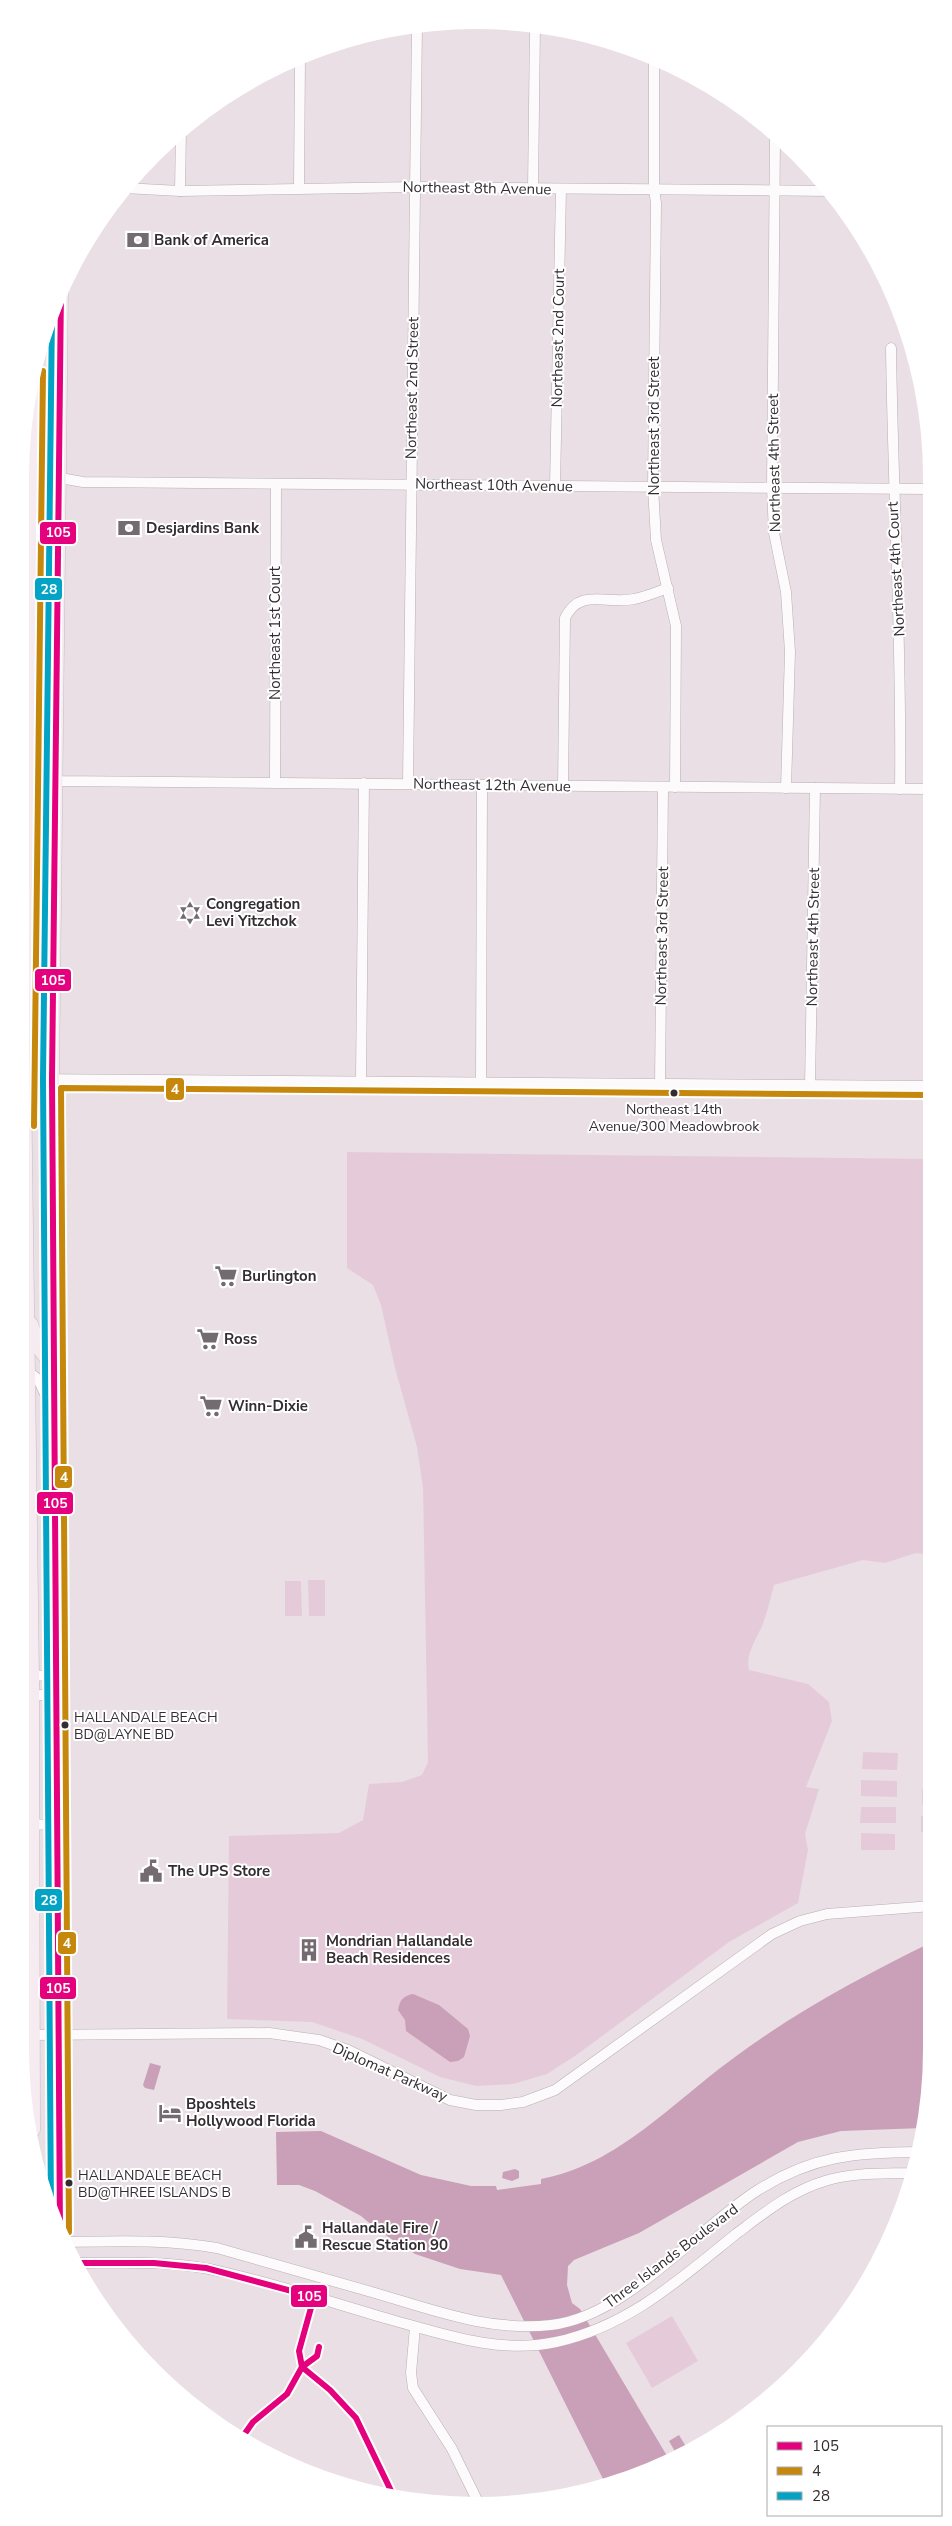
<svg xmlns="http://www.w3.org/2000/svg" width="952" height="2526" viewBox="0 0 952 2526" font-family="'Nunito Sans',sans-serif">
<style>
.green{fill:#e5cbd9}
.water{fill:#ca9fb8}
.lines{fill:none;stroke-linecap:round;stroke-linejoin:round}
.minor-casing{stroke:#b6afb3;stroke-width:11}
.major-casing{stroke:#c3bec0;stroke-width:15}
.minor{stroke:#fcfafb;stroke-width:10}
.major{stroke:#f5ebf1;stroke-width:14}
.bus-1-casing{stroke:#fff;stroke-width:10}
.bus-2-casing{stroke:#fff;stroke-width:10}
.bus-3-casing{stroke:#fff;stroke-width:10}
.bus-1{stroke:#e5007d;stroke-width:6}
.bus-2{stroke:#c6880c;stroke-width:6}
.bus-3{stroke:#03a3c6;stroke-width:6}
.bus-dot{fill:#332c30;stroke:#fff;stroke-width:2}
.labels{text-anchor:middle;stroke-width:4;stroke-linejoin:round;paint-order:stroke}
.bus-label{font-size:14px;fill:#332c30;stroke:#fff;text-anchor:start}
.street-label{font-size:15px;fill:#332c30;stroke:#fff}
.poi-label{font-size:15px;font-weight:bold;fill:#332c30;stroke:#fff;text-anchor:start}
.line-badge{stroke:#fff;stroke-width:2}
.badge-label{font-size:14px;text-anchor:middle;font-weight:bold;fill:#fff}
</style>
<rect width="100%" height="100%" fill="#eadfe5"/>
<!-- green -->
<g class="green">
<path d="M347,1152L930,1159L931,1555L916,1553L885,1563L863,1560L774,1585C771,1597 768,1609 764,1621C758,1638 745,1652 749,1670L808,1684L829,1702L832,1721L806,1787L819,1789L805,1834L808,1850L798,1903L729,1942L578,2054L547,2074L513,2084L476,2086L440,2077L362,2039L312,2022L227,2019L229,1836L339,1833L363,1820L369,1784L402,1782L422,1775L428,1762L423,1488L417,1447L395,1368L381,1305L373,1285L347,1268Z"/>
<path d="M308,1580H325V1616H309Z"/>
<path d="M285,1581H301L302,1616H285Z"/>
<path d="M863,1752L898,1753L897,1770L862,1769Z"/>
<path d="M861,1780L897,1781V1797L861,1796Z"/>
<rect x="922" y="1789" width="9" height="16"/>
<path d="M861,1807H896V1823H860Z"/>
<rect x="921" y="1816" width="10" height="16"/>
<path d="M861,1833L895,1834V1850H861Z"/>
<path d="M672,2316L698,2361L652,2388L626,2343Z"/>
</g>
<!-- water -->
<g class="water">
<path d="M932,1942V2050L922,2128L841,2131L798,2142L639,2233L574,2260L568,2266L567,2285L572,2303L580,2309L670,2461L651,2471L606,2485L501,2275L460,2269L415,2254L379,2231L361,2216L315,2191L299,2185H277L276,2132L321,2131L421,2175L471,2186H496L497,2190L541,2184V2179C618,2165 674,2101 735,2057C797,2011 863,1976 932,1942Z"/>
<path d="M413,1994L439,2005L468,2029L470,2036L464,2057L458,2061L450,2062L406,2031L405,2020L398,2010C400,2000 403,1996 413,1994Z"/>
<path d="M150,2063L161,2066L154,2090L145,2088L143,2085Z"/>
<path d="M515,2169L519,2171V2178L512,2181L502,2178L503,2172Z"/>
<path d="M679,2435L685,2445L694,2448L678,2457L669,2441Z"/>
</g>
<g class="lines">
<defs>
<g id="minor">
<path d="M654,63V189L656,203L653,487L656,540L676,626L675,787"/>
<path d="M775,137L772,488L774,533L786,592L790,652L786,788"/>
<path d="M299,187L300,58"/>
<path d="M124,188L180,191L415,187L830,191"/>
<path d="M533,189L535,26"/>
<path d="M180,191L181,129"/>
<path d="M891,348C893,495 902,642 900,789"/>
<path d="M22,461L33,462L60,478L83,482L928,489"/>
<path d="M555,486L561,189"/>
<path d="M30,691C33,699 38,705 39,713C42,736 29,770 55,781L929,789"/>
<path d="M275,782L276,484"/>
<path d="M408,783L417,24"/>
<path d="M563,787L565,618C580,587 607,605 634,599C645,597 657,592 668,588"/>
<path d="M20,1079L930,1086"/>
<path d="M361,1080L364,783"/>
<path d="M481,1081L482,787"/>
<path d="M660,1084L663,788"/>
<path d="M810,1086L815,788"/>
<path d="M20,1371H27L38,1379L52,1409"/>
<path d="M20,1675L56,1676"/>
<path d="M20,1698L56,1693"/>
<path d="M20,1824L58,1825"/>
<path d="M32,2035L269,2033L319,2040L348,2050L450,2100L476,2105H501L523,2102L555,2090L772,1934L800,1921L827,1914L932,1906"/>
<path d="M65,2242C116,2241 167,2239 217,2248C270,2263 323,2278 375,2293C433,2310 490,2332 551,2325C627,2316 695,2230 758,2190C814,2155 854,2153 919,2152"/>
<path d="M74,2263C124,2263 174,2260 223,2272C280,2285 336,2304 392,2320C446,2335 500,2354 556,2342C629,2326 680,2279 736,2234C764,2213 791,2191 825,2181C854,2172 884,2174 915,2173"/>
<path d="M415,2327L411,2373L413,2388L452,2449L477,2500"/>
</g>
<g id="major">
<path d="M29,782C51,800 45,825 45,851"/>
<path d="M31,1324L39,1348L54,1369"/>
<path d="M33,2130L32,1676L24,1079L34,371"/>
<path d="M60,2232L52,1079L61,289"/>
</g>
</defs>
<!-- minor casing -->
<use href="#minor" class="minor-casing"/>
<!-- major casing -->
<use href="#major" class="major-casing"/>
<!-- minor -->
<use href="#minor" class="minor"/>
<!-- major -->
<use href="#major" class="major"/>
<defs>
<g id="bus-1">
<path d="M60,2231L52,1079L61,290"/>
<path d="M74,2263H154L206,2268L314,2297L299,2351L302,2367L330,2390L356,2418L394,2497"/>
<path d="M241,2439L253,2422L287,2394L302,2367L317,2356L319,2347"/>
</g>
<g id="bus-2">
<path d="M34,1126L43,371"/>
<path d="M69,2232L61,1088L930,1095"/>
</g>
<path id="bus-3" d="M51,2212L43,1079L52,314"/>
</defs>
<!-- bus-1 casing -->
<use href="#bus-1" class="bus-1-casing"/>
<!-- bus-2 casing -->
<use href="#bus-2" class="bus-2-casing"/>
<!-- bus-3 casing -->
<use href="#bus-3" class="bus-3-casing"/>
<!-- bus-1 -->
<use href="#bus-1" class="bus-1"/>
<!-- bus-2 -->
<use href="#bus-2" class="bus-2"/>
<!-- bus-3 -->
<use href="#bus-3" class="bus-3"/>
</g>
<!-- icons -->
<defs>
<symbol id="bank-bare" viewBox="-9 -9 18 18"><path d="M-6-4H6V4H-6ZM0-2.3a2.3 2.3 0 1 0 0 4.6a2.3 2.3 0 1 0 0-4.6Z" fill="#736b6f" stroke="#fff" stroke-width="2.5" paint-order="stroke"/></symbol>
<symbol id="synagogue-bare" viewBox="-9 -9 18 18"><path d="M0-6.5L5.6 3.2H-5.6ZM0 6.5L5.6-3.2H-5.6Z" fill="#736b6f" stroke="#fff" stroke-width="2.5" paint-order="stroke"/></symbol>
<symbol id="supermarket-bare" viewBox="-9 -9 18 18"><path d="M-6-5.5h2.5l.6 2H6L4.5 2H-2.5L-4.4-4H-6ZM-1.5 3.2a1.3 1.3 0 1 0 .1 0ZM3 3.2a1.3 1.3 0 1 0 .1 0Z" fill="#736b6f" stroke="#fff" stroke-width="2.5" paint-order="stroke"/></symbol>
<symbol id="civic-bare" viewBox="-9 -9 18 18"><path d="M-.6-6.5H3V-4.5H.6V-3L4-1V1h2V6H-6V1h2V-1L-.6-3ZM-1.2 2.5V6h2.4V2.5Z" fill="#736b6f" stroke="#fff" stroke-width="2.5" paint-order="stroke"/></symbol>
<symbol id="building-bare" viewBox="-9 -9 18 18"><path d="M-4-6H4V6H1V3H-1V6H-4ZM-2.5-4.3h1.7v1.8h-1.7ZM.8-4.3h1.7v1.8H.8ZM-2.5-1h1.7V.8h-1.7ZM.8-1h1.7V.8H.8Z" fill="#736b6f" stroke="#fff" stroke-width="2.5" paint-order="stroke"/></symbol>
<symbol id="hotel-bare" viewBox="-9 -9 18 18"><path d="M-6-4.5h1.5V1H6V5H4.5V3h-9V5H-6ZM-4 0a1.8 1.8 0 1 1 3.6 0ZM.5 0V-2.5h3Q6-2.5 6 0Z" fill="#736b6f" stroke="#fff" stroke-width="2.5" paint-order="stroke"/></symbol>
</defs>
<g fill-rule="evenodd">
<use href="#bank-bare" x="122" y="224" width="32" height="32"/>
<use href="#bank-bare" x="113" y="512" width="32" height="32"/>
<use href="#synagogue-bare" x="174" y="897" width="32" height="32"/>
<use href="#supermarket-bare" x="210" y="1260" width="32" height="32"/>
<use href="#supermarket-bare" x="192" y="1323" width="32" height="32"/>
<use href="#supermarket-bare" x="195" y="1390" width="32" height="32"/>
<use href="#civic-bare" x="135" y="1855" width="32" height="32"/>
<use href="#building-bare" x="293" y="1934" width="32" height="32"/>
<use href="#hotel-bare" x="154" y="2097" width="32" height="32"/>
<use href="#civic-bare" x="290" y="2221" width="32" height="32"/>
</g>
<!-- markers -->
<g class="bus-dot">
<circle cx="674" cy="1093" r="4.5"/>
<circle cx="65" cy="1725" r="4.5"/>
<circle cx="69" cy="2183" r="4.5"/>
</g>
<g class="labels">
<!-- bus labels -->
<g class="bus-label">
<text x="674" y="1114" text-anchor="middle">Northeast 14th<tspan x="674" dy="17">Avenue/300 Meadowbrook</tspan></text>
<text x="74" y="1722">HALLANDALE BEACH<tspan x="74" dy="17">BD@LAYNE BD</tspan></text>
<text x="78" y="2180">HALLANDALE BEACH<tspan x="78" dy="17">BD@THREE ISLANDS B</tspan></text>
</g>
<!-- street labels -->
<g class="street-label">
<text transform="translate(477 188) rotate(1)" y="5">Northeast 8th Avenue</text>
<text transform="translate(558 338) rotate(-89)" y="5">Northeast 2nd Court</text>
<text transform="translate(412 388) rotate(-89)" y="5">Northeast 2nd Street</text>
<text transform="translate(654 426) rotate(-90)" y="5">Northeast 3rd Street</text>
<text transform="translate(774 463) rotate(-91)" y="5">Northeast 4th Street</text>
<text transform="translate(494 485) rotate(1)" y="5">Northeast 10th Avenue</text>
<text transform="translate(896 569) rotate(-93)" y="5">Northeast 4th Court</text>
<text transform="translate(275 633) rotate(-90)" y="5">Northeast 1st Court</text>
<text transform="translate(492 785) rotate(1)" y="5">Northeast 12th Avenue</text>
<text transform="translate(662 936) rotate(-89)" y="5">Northeast 3rd Street</text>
<text transform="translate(813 937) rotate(-89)" y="5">Northeast 4th Street</text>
<text transform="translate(390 2072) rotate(24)" y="5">Diplomat Parkway</text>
<text transform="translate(671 2256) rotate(-37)" y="5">Three Islands Boulevard</text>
</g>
<!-- poi labels -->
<g class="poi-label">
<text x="154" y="245">Bank of America</text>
<text x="146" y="533">Desjardins Bank</text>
<text x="206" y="909">Congregation<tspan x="206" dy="17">Levi Yitzchok</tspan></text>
<text x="242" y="1281">Burlington</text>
<text x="224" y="1344">Ross</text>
<text x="228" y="1411">Winn-Dixie</text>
<text x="168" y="1876">The UPS Store</text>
<text x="326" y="1946">Mondrian Hallandale<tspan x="326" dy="17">Beach Residences</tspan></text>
<text x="186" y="2109">Bposhtels<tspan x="186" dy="17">Hollywood Florida</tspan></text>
<text x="322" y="2233">Hallandale Fire /<tspan x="322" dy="17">Rescue Station 90</tspan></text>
</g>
</g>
<!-- crop -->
<path d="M0 0H952V2526H0ZM476 29H476A447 447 0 0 1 923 476V2050A447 447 0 0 1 476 2497H476A447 447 0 0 1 29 2050V476A447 447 0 0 1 476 29Z" fill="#fff" fill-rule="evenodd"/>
<g class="line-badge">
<rect x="39" y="521" width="38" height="24" rx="5" fill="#e5007d"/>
<rect x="34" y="577" width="29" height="24" rx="5" fill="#03a3c6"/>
<rect x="34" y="968" width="38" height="24" rx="5" fill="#e5007d"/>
<rect x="165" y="1077" width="20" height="24" rx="5" fill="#c6880c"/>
<rect x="54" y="1465" width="19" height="24" rx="5" fill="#c6880c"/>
<rect x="36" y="1491" width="38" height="24" rx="5" fill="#e5007d"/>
<rect x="34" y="1888" width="29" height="24" rx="5" fill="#03a3c6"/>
<rect x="57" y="1931" width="20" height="24" rx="5" fill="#c6880c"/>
<rect x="39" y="1976" width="38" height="24" rx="5" fill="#e5007d"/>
<rect x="290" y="2284" width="38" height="24" rx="5" fill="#e5007d"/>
</g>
<g class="badge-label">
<text x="58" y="537">105</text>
<text x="49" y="594">28</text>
<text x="53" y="985">105</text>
<text x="175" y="1094">4</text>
<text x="64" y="1482">4</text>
<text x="55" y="1508">105</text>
<text x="49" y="1905">28</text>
<text x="67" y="1948">4</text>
<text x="58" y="1993">105</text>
<text x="309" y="2301">105</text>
</g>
<!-- legend -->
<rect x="767" y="2426" width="175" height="90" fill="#ffffff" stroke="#adabac"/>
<rect x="777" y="2442" width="25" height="8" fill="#e5007d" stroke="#adabac"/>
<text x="812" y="2451" font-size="15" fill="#332c30">105</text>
<rect x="777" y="2467" width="25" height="8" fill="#c6880c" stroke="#adabac"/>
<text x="812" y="2476" font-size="15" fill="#332c30">4</text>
<rect x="777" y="2492" width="25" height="8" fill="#03a3c6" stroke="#adabac"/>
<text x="812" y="2501" font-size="15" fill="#332c30">28</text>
</svg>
